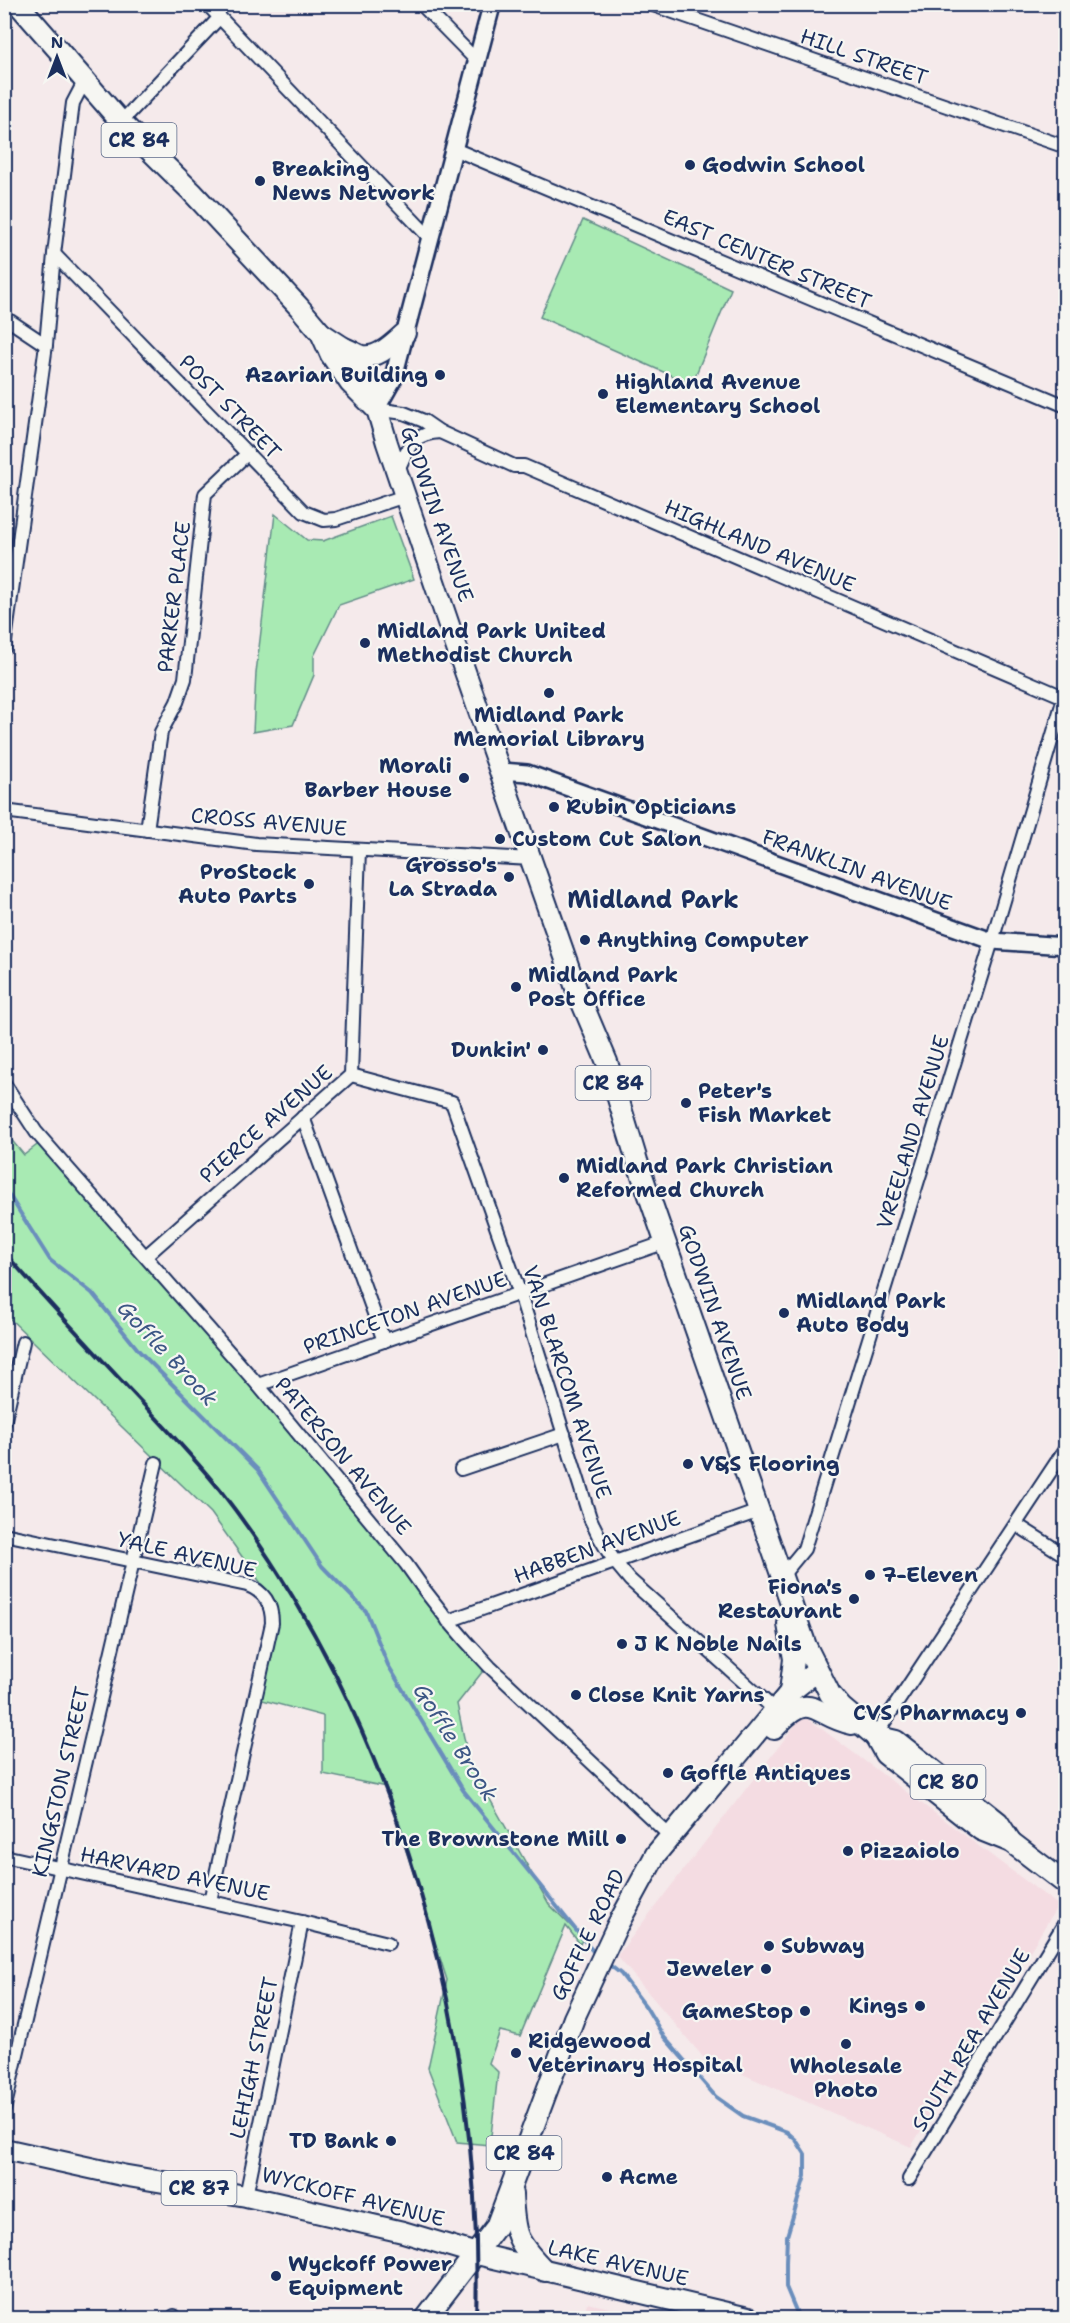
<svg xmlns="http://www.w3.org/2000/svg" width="1070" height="2323" viewBox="0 0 1070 2323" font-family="'Shantell Sans',sans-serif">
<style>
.built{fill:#f4dce2}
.green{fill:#a8eab3;stroke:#628c88;stroke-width:1.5}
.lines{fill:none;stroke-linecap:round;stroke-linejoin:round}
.stream{stroke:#6b8ebc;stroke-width:4}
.minor-casing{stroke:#1b2f5e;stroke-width:16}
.tertiary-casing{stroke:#1b2f5e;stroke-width:20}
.secondary-casing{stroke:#1b2f5e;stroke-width:21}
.primary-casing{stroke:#1b2f5e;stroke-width:24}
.minor{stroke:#f6f6f2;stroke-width:12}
.tertiary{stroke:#f6f6f2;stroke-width:15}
.secondary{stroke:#f6f6f2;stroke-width:16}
.primary{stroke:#f6f6f2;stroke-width:20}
.rail{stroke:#1b2f5e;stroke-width:4}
.poi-dot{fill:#1b2f5e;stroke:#f6f6f2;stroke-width:2}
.labels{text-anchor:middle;stroke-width:4.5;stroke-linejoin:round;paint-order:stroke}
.shield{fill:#f6f6f2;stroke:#5d6b8a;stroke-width:1.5}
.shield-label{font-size:20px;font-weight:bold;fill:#1b2f5e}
.street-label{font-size:21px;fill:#1b2f5e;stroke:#f6f6f2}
.poi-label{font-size:21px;font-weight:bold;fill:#1b2f5e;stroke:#f6f6f2;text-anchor:start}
.water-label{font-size:22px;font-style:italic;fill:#3c5685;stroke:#f6f6f2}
.quarter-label{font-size:24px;font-weight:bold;fill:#1b2f5e;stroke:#f6f6f2}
</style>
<rect width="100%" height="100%" fill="#f5eaeb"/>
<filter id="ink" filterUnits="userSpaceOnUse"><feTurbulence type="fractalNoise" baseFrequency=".0167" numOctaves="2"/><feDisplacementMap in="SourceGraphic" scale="12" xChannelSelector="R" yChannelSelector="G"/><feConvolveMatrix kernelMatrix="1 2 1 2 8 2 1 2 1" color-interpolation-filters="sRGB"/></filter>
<g filter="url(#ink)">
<!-- built -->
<g class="built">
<path d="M803,1715L1058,1905L911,2147L703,2057L617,1956Z"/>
<path d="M587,2303L657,2318H583Z"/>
</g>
<!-- green -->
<g class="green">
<path d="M583,220L731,289L694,379L690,378L688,383L540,317Z"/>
<path d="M275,514L307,540L323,541L391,516L414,579L339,605L314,656V675L293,725L253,732L256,673Z"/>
<path d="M4,1131L24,1155L45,1139L487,1666L457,1704L469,1762L549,1904L583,1938L580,1944L566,1926L520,2036L500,2031L489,2063L498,2072L490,2145L457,2142L428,2068L447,1980L386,1787L323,1774V1716L255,1698L275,1603L211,1513L5,1314Z"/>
</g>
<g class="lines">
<!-- stream -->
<g class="stream">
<path d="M4,1187L50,1260L92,1293L140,1352L258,1470L322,1566L366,1611L388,1665L463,1790L596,1955"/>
<path d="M607,1963L621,1974L646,2007L664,2037L716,2097L743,2116L787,2132L796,2140L805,2154V2176L787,2236L786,2262V2287L799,2318"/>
</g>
<defs>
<g id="minor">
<path d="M207,4L430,238"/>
<path d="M421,4L476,60"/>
<path d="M650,4L1066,147"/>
<path d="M121,122L219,18"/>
<path d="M454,149L1066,406"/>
<path d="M54,254L304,512L324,520L336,519L405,496"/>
<path d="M4,317L46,345"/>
<path d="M376,409L404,413L424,421L440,432L514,466H524L1066,698"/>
<path d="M397,472C409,447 410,434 440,432"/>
<path d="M4,648L46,345L54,254L73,103L84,82"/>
<path d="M4,811L256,844L531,859"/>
<path d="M147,830L161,732L177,702L185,679L205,494L248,453"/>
<path d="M351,1075L452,1102L520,1294L590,1518C600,1541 613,1561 630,1580L775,1710"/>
<path d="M4,1083L36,1132L258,1385L406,1564C431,1601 459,1635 490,1667L670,1836"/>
<path d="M303,1117L384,1341"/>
<path d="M146,1256L351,1075L359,850"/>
<path d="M258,1385L666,1242"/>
<path d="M4,1423L23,1342"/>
<path d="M461,1469L564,1434"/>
<path d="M1017,1525L1066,1556"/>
<path d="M4,1534L247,1585C265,1592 272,1604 272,1623L210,1901"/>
<path d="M781,1577L804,1549L992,941L1066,691"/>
<path d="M448,1621L759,1511"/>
<path d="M875,1736L1066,1448"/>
<path d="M4,1856L302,1922L388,1943"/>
<path d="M4,2110L156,1463"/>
<path d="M909,2179L1066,1921"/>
<path d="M246,2196L302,1922"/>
<path d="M173,2318L174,2316"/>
</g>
<path id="tertiary" d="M502,771L527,773L992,941L1066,946"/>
<path id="secondary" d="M376,409L393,379L492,4"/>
<g id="primary">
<path d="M18,4L121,122L192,192L299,307L321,333L331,355L350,383L376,409"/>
<path d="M321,333L344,348L367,375L387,443L455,643L577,991L607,1062L637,1161L806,1646L830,1694L842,1708L875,1736L896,1741L998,1822L1011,1842"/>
<path d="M344,348C350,350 357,355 362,356C379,359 394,342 405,333"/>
<path d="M788,1624L794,1659L790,1692"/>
<path d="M774,1729C811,1687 813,1716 852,1724"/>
<path d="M875,1736L885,1754L981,1830L1011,1842L1066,1884"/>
<path d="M4,2149L122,2175L246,2196L403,2232L477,2254L748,2318"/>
<path d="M512,2194C514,2236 516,2241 545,2271"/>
<path d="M426,2318L496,2227L574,2018L617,1926L656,1854L790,1692L817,1671"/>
</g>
</defs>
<!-- minor casing -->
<use href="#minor" class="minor-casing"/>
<!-- tertiary casing -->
<use href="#tertiary" class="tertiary-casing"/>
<!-- secondary casing -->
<use href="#secondary" class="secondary-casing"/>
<!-- primary casing -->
<use href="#primary" class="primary-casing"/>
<!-- minor -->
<use href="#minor" class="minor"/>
<!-- tertiary -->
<use href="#tertiary" class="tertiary"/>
<!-- secondary -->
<use href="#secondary" class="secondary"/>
<!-- primary -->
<use href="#primary" class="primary"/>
<!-- rail -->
<path class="rail" d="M4,1252C45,1299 88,1345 131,1391C161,1423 192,1455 220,1490C396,1716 485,2034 476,2318"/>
</g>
</g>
<!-- markers -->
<g class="poi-dot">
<circle cx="690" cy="165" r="6"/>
<circle cx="260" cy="181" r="6"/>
<circle cx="440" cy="375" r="6"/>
<circle cx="603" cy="394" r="6"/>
<circle cx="365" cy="643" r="6"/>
<circle cx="549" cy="693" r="6"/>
<circle cx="464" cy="778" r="6"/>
<circle cx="554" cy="807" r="6"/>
<circle cx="500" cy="839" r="6"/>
<circle cx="509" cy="877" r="6"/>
<circle cx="309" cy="884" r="6"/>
<circle cx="585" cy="940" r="6"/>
<circle cx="516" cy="987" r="6"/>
<circle cx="543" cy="1050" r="6"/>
<circle cx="686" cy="1103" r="6"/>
<circle cx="564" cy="1178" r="6"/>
<circle cx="784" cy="1313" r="6"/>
<circle cx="688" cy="1464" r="6"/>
<circle cx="870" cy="1575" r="6"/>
<circle cx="854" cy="1599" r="6"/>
<circle cx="622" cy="1644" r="6"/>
<circle cx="576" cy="1695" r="6"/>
<circle cx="1021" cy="1713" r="6"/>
<circle cx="668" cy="1773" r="6"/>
<circle cx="621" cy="1839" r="6"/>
<circle cx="848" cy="1851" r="6"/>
<circle cx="769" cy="1946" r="6"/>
<circle cx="766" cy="1969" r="6"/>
<circle cx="920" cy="2006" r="6"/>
<circle cx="805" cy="2011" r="6"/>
<circle cx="846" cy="2044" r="6"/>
<circle cx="516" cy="2053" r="6"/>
<circle cx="391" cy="2141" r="6"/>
<circle cx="607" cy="2177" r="6"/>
<circle cx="276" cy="2276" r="6"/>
</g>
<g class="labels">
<!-- shield labels -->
<g class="shield">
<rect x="101.5" y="123" width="75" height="34" rx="4.5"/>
<rect x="575.5" y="1066" width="75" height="34" rx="4.5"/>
<rect x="910.5" y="1765" width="75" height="34" rx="4.5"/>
<rect x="486.5" y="2136" width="75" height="34" rx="4.5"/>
<rect x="161.5" y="2171" width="75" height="34" rx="4.5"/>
</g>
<g class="shield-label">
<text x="139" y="147">CR 84</text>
<text x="613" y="1090">CR 84</text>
<text x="948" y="1789">CR 80</text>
<text x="524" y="2160">CR 84</text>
<text x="199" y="2195">CR 87</text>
</g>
<!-- street labels -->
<g class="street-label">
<text transform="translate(864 57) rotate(19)" y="7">HILL STREET</text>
<text transform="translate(767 259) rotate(23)" y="7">EAST CENTER STREET</text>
<text transform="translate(230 407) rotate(46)" y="7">POST STREET</text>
<text transform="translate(437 514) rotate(71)" y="7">GODWIN AVENUE</text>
<text transform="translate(760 546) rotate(23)" y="7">HIGHLAND AVENUE</text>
<text transform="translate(174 597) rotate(-83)" y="7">PARKER PLACE</text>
<text transform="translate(269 822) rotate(5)" y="7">CROSS AVENUE</text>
<text transform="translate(857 870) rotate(20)" y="7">FRANKLIN AVENUE</text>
<text transform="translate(266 1124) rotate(-41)" y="7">PIERCE AVENUE</text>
<text transform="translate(913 1132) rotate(-73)" y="7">VREELAND AVENUE</text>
<text transform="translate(715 1312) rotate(71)" y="7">GODWIN AVENUE</text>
<text transform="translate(405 1313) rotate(-19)" y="7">PRINCETON AVENUE</text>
<text transform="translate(567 1382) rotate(72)" y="7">VAN BLARCOM AVENUE</text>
<text transform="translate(343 1456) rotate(50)" y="7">PATERSON AVENUE</text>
<text transform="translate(597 1547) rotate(-20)" y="7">HABBEN AVENUE</text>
<text transform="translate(187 1555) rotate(13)" y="7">YALE AVENUE</text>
<text transform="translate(61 1782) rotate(-77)" y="7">KINGSTON STREET</text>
<text transform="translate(175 1874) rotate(12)" y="7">HARVARD AVENUE</text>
<text transform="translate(588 1935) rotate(-64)" y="7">GOFFLE ROAD</text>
<text transform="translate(971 2040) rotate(-59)" y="7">SOUTH REA AVENUE</text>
<text transform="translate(254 2058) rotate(-78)" y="7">LEHIGH STREET</text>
<text transform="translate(353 2197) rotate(14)" y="7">WYCKOFF AVENUE</text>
<text transform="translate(618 2263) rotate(13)" y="7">LAKE AVENUE</text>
</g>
<!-- poi labels -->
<g class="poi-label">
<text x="702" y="172">Godwin School</text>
<text x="272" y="176">Breaking<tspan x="272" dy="24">News Network</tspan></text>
<text x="428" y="382" text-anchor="end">Azarian Building</text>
<text x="615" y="389">Highland Avenue<tspan x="615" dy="24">Elementary School</tspan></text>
<text x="377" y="638">Midland Park United<tspan x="377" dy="24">Methodist Church</tspan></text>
<text x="549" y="722" text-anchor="middle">Midland Park<tspan x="549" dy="24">Memorial Library</tspan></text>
<text x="452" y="773" text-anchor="end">Morali<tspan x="452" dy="24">Barber House</tspan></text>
<text x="566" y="814">Rubin Opticians</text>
<text x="512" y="846">Custom Cut Salon</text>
<text x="497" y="872" text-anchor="end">Grosso's<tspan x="497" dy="24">La Strada</tspan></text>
<text x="297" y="879" text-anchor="end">ProStock<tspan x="297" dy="24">Auto Parts</tspan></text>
<text x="597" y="947">Anything Computer</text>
<text x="528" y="982">Midland Park<tspan x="528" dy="24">Post Office</tspan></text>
<text x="531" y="1057" text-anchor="end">Dunkin'</text>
<text x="698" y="1098">Peter's<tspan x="698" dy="24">Fish Market</tspan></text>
<text x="576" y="1173">Midland Park Christian<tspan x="576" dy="24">Reformed Church</tspan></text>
<text x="796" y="1308">Midland Park<tspan x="796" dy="24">Auto Body</tspan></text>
<text x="700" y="1471">V&amp;S Flooring</text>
<text x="882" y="1582">7-Eleven</text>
<text x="842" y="1594" text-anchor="end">Fiona's<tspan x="842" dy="24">Restaurant</tspan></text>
<text x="634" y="1651">J K Noble Nails</text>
<text x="588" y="1702">Close Knit Yarns</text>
<text x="1009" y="1720" text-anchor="end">CVS Pharmacy</text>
<text x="680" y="1780">Goffle Antiques</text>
<text x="609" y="1846" text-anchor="end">The Brownstone Mill</text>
<text x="860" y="1858">Pizzaiolo</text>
<text x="781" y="1953">Subway</text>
<text x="754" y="1976" text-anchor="end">Jeweler</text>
<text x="908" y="2013" text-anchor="end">Kings</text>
<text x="793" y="2018" text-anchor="end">GameStop</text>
<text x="528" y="2048">Ridgewood<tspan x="528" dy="24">Veterinary Hospital</tspan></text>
<text x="846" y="2073" text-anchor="middle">Wholesale<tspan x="846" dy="24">Photo</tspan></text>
<text x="379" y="2148" text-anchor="end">TD Bank</text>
<text x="619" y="2184">Acme</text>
<text x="288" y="2271">Wyckoff Power<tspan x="288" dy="24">Equipment</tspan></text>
</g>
<!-- water labels -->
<g class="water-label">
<text transform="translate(168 1353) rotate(47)" y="8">Goffle Brook</text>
<text transform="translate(456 1742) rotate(57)" y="8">Goffle Brook</text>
</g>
<!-- quarter labels -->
<g class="quarter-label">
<text x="653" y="908">Midland Park</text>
</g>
</g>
<!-- margin -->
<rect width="1070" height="2323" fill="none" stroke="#f6f6f2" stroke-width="24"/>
<rect x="12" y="12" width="1046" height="2299" fill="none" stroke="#1b2f5e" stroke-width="2" filter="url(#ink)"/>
<!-- north arrow -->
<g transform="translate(57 57)" stroke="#f6f6f2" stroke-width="4.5" paint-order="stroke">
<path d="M0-4.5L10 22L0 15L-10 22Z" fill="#1b2f5e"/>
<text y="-9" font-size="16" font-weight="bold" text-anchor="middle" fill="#1b2f5e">N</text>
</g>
</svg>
